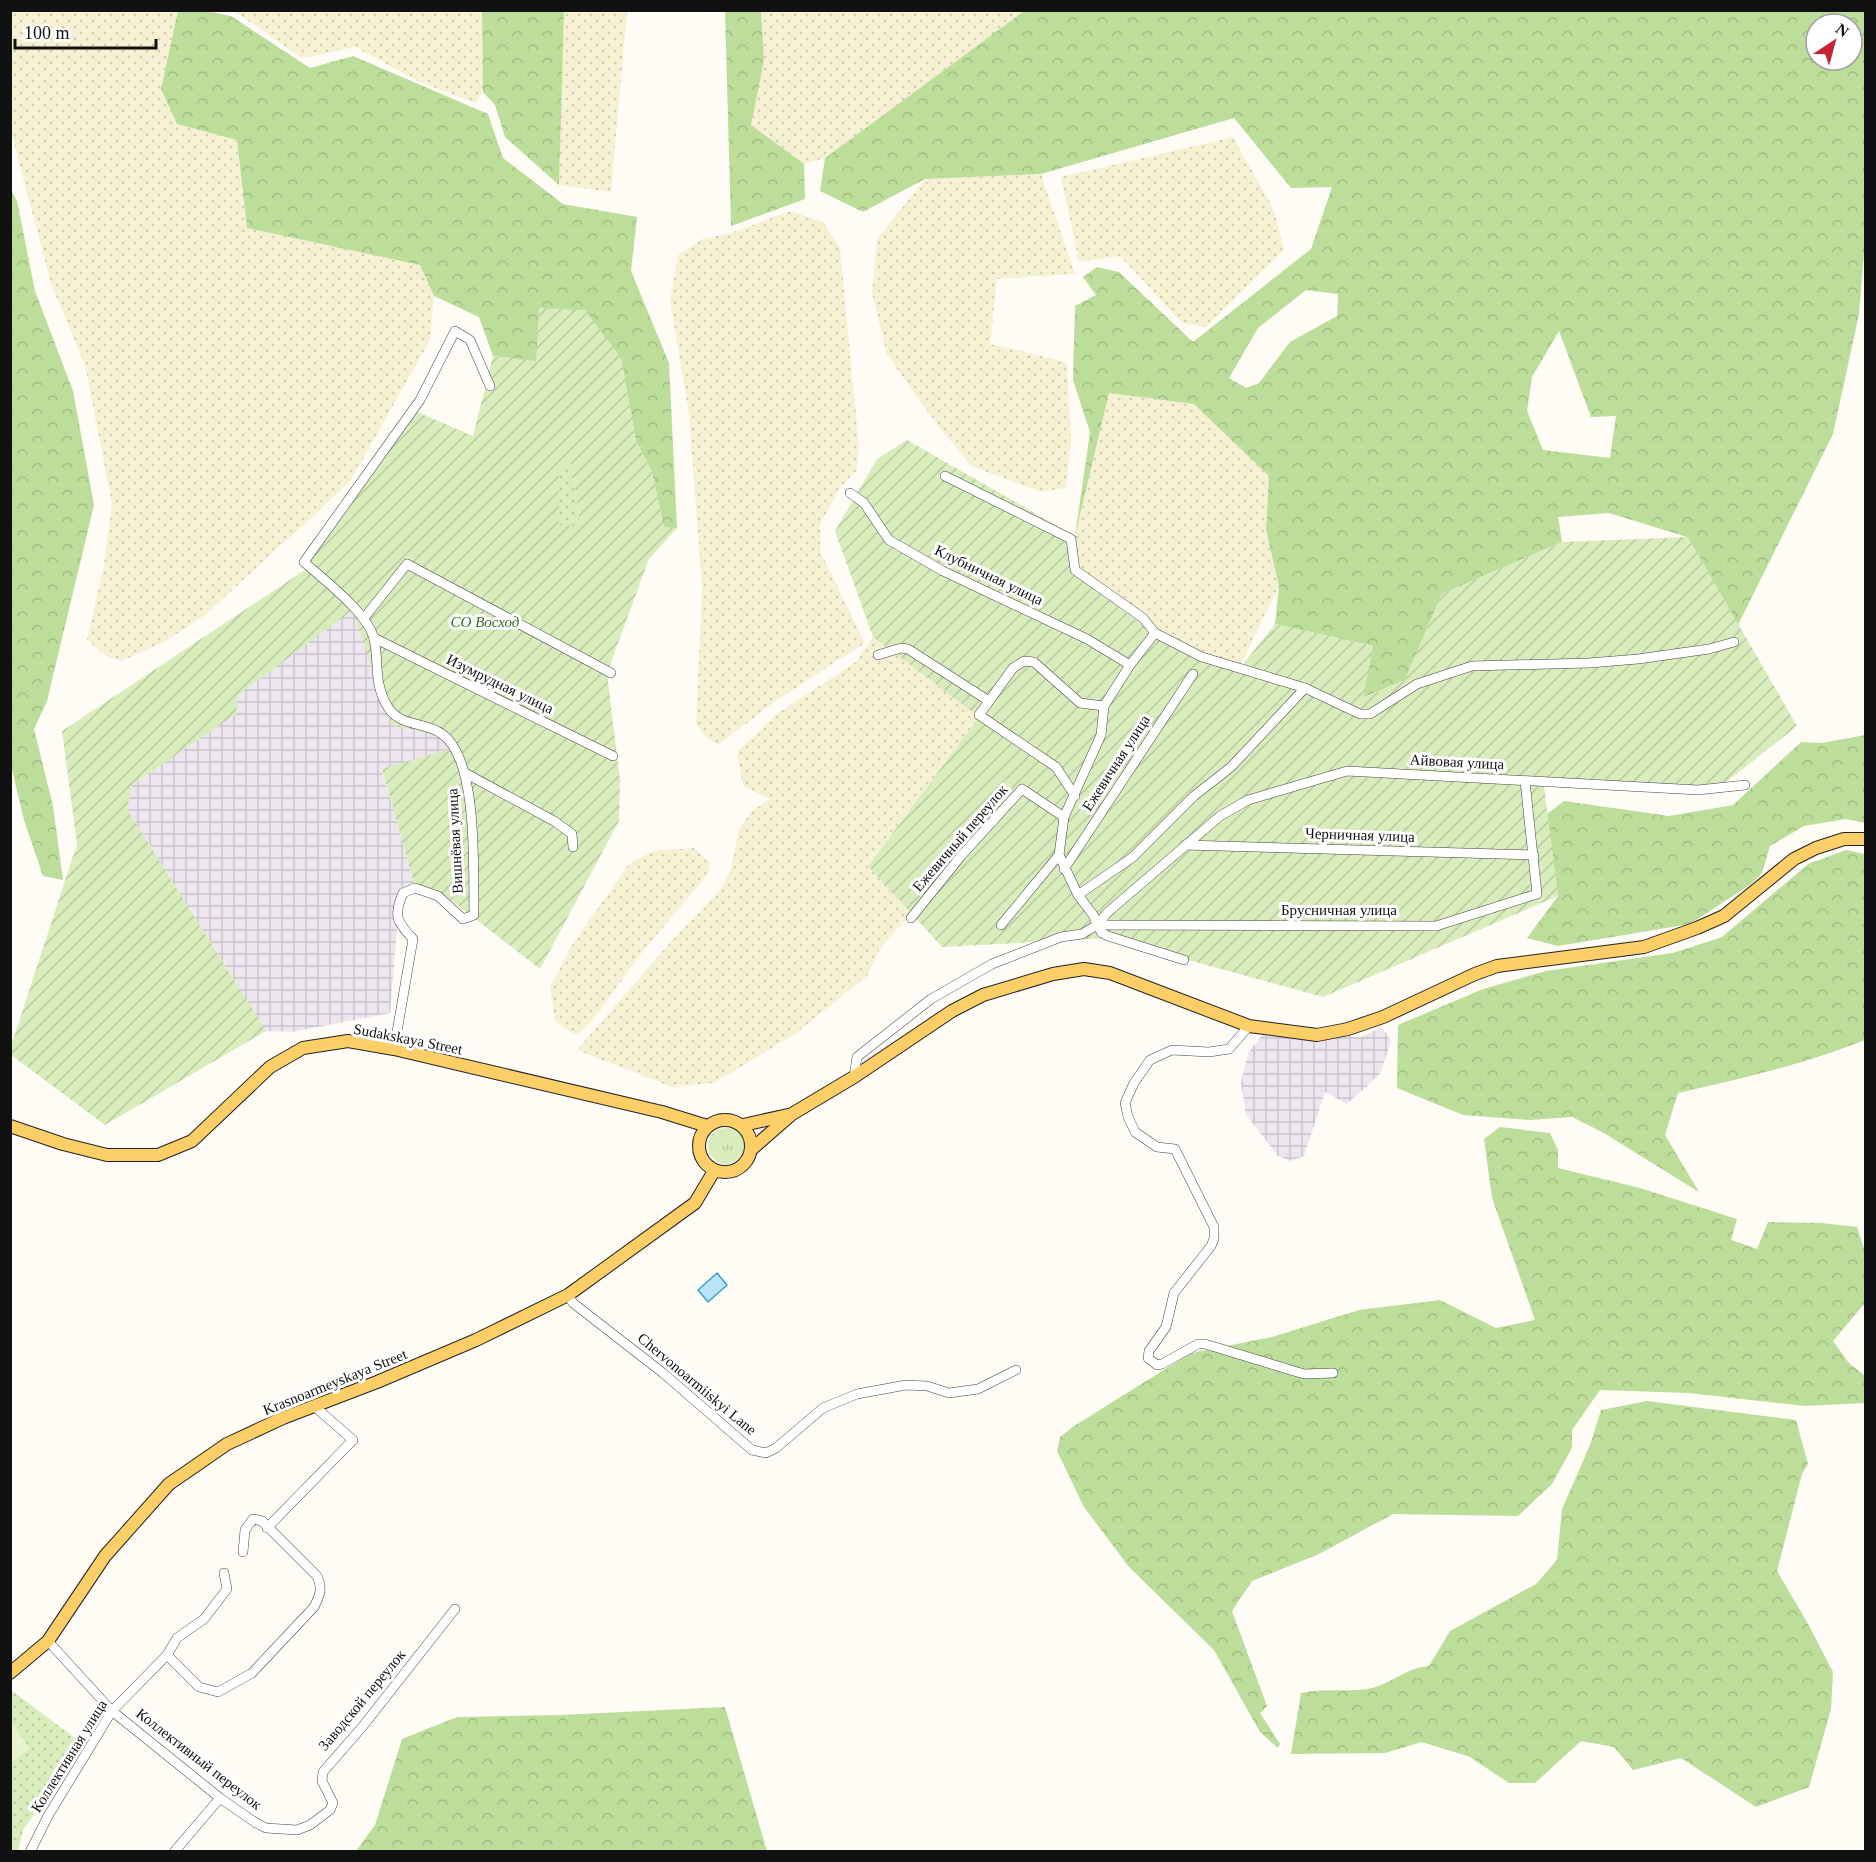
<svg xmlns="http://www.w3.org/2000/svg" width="1876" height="1862" viewBox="0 0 1876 1862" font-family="Georgia,serif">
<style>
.industrial{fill:url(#industrial-grid)}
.farmland{fill:url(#farmland-dots)}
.grass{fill:url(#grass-tufts)}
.forest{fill:url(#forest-crowns);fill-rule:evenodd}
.park{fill:url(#park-dots)}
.garden{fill:url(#garden-furrows);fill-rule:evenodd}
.pitch{fill:#e8f2ce}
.water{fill:#b8e4f8;stroke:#3ca0d1;stroke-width:1.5}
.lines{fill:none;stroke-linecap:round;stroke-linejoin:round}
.minor-casing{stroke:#444;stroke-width:10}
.major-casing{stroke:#222;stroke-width:14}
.minor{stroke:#fff;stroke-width:9}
.major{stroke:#fbce68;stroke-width:12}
.labels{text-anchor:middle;stroke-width:6;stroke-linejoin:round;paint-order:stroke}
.street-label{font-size:15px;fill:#111;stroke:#fff}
.park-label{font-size:15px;font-style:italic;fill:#336c1e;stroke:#fff}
</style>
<defs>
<pattern id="industrial-grid" width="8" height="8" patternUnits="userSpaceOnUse" patternTransform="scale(1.5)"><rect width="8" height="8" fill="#ede6ef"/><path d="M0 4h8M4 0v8" fill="none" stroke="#cac4cc"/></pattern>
<pattern id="farmland-dots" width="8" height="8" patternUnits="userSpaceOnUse" patternTransform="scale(1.5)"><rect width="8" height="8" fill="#f6f1d3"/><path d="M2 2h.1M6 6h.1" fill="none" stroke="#d2ceb4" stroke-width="1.8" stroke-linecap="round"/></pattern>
<pattern id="grass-tufts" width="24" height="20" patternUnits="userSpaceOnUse" patternTransform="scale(1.5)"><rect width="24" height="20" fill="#d8ecbc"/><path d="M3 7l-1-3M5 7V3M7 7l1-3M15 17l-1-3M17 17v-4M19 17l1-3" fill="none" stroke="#b8c9a1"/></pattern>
<pattern id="forest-crowns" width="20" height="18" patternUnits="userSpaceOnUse" patternTransform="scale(1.5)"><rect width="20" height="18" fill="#bddd9b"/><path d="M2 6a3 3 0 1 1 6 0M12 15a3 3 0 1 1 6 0" fill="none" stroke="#a1bd84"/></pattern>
<pattern id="park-dots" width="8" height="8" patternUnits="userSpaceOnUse" patternTransform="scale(1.5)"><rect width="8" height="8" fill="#d8ecbc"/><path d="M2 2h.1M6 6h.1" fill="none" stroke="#b8c9a1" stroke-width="1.8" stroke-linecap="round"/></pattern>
<pattern id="garden-furrows" width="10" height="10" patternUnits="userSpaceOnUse" patternTransform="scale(1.5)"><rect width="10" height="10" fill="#d8ecbc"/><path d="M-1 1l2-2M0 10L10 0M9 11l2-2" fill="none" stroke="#b8c9a1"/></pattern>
</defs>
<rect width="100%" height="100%" fill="#fffcf5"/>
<!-- industrial -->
<g class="industrial">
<path d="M353,609L450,750L382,770L414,883L400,891L390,1013L292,1032L266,1031L127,809L132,785L236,714L238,695Z"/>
<path d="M1382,1027L1391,1041L1380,1074L1347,1104L1325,1092L1304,1156L1291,1161L1278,1156L1246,1115L1241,1083L1248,1053L1265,1031L1361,1037Z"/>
</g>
<!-- farmland -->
<g class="farmland">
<path d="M10,11H178L161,89L177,124L237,140L247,228L420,265L434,296L430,340L350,482L205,615L166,641L122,661L106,656L87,640L104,565L112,504L85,365L51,284L11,131Z"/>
<path d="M234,11H482L483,92L475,103L418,81L355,47L302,58Z"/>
<path d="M564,11H627L611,192L559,185Z"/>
<path d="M761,11H1024L825,158L804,164L751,125L764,60Z"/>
<path d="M1233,137L1273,208L1284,250L1206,327L1182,323L1120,256L1079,262L1061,177Z"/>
<path d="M1041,174L1075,274L997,279L990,344L1067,362L1071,440L1066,488L1041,492L971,466L936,423L887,355L872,293L877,239L925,179Z"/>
<path d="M790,211L823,222L840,248L859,447L857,470L840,488L820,524L821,553L865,643L777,700L718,745L705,737L696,724L702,589L689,413L670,301L678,255L702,239L731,233Z"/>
<path d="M1109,393L1194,404L1269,476L1266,530L1279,586L1237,672L1161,639L1076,575L1075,536Z"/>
<path d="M873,637L979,717L868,865L911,913L880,949L867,976L795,1034L714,1083L672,1087L577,1050L667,946L720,890L730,872L739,829L752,811L770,799L743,786L737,752L778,713L856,662Z"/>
<path d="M694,848L710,863L708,874L639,956L599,1012L579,1034H573L555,1021L550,988L570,948L629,864L653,851Z"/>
</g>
<!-- grass -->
<circle class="grass" cx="726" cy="1146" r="18"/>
<!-- forest -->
<g class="forest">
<path d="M178,11H207L231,16L310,68L353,56L488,114L503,158L563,204L637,217L631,271L669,363L677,528H664L652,472L636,441L621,358L536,362L493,356L479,317L434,296L420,265L247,228L237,140L177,124L161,89Z"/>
<path d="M482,11H564L559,185L505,137L495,105L483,92Z"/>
<path d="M725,11H761L764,60L751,125L804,164L805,199L731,226Z"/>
<path d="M1024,11H1865L1866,229L1859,314L1833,434L1738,625L1687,537L1609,513L1558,517L1562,542L1442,594L1405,680L1362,698L1373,646L1275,624L1279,586L1266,530L1269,476L1194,404L1109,393L1075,536L1090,432L1073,380L1075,306L1096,295L1083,277L1097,267L1119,272L1193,342L1311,249L1332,187L1291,188L1234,118L1041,174L925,179L863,212L820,191L825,158ZM1816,24H1852V60H1816ZM1306,290L1338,294L1337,316L1290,342L1259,383L1246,388L1229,378L1258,328ZM1559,331L1591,417L1616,416L1610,458L1543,450L1527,411L1532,377Z"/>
<path d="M10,188L17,201L35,291L73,391L94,505L47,701L34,729L53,806L63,880L43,876L24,820L11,766Z"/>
<path d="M1865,735V823L1846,819L1804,826L1770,846L1762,873L1751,884L1690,924L1558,946L1527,938L1558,896L1547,814L1564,801L1669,816L1733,805L1801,742L1822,743Z"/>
<path d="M1846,850L1865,854V1040C1802,1065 1744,1078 1678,1093L1665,1135L1699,1192L1602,1132L1572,1117L1529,1120L1463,1115L1397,1088L1398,1025L1483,989L1546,971L1673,953L1722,937L1808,864Z"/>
<path d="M1500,1127L1550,1133L1558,1150V1168L1640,1188L1737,1219L1731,1240L1757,1249L1768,1222L1822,1223L1857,1227L1865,1252V1303L1833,1341L1849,1363L1865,1376V1403L1805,1406L1688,1393L1600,1390L1572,1430V1448L1552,1484L1518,1516L1393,1514L1319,1554L1252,1581L1232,1611L1267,1706L1260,1713L1280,1744L1278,1748L1260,1732L1214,1650L1129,1567L1084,1507L1057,1451L1060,1437L1074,1426L1191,1353L1272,1337L1359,1310L1440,1300L1496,1328L1535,1320L1492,1198L1484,1139Z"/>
<path d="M1647,1401L1796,1420L1808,1464L1802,1474L1777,1571L1807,1622L1833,1672L1831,1709L1809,1787L1756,1807L1681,1758L1633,1770L1614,1747L1581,1741L1535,1783H1509L1470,1757L1422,1742L1385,1753L1291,1754L1301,1693C1325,1688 1345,1692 1367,1689C1389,1686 1406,1667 1429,1666L1450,1631L1536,1584L1557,1560L1562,1509L1590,1445L1601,1410Z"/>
<path d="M725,1707L767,1851H356L375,1825L402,1739L457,1717L560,1715Z"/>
</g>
<!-- park -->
<g class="park">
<path d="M571,462L580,526H559V467Z"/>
<path d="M12,1691L83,1744L23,1830L18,1851L11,1852L10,1692Z"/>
</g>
<!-- garden -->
<g class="garden">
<path d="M539,308L585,310L621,358L636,441L652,472L664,527L677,528L649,559L607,673L620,780L619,821L540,969L443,894L414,883L382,769L450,749L440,735L391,725L353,610L238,695L236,714L132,785L127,809L266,1031L105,1125L11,1055V1046L77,844L62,731L305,570L408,408L473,436L493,356L536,361ZM571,463L580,526L559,525V468Z"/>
<path d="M907,440L1075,536L1076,575L1161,639L1237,672L1275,624L1373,646L1363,698L1405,680L1442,594L1562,542L1688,537L1797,726L1720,787L1543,778L1558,896L1323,997L1108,938L942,947L868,866L979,717L873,637L835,531L877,459Z"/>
</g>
<!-- pitch -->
<path class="pitch" d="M11,1722L30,1748L11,1763L10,1722Z"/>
<!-- water -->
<path class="water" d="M717,1273L727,1285L708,1302L698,1290Z"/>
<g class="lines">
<defs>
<g id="minor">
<path d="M945,476L1071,539L1075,570L1143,618L1155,633L1202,657L1305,688"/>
<path d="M850,493L864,503L889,540L943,571L1087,639L1130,665"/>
<path d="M364,618L407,564L611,673"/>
<path d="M374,638L613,756"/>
<path d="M878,655L901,648L908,649L989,701"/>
<path d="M465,773L554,821L572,834L573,847"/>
<path d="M1075,796L1056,767L979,715L1013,668L1024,661L1034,662L1080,703L1104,706"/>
<path d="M1185,845L1534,855"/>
<path d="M1064,869L1193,674"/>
<path d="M1078,895L1059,855L1064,817L1101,735L1104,706L1130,665L1155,633"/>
<path d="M911,918L961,856L1022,789L1064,817"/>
<path d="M1001,925L1059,855"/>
<path d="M1097,925L1108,912L1220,816L1248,800L1347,771L1698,790L1745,785"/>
<path d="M1097,925L1436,926L1537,894L1525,781"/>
<path d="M1097,925L1102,933L1108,936L1184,960"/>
<path d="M1249,1026L1229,1049L1209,1052L1172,1050L1150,1060L1134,1083L1125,1103L1128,1117L1135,1132L1157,1147L1175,1149L1214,1227V1239L1211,1246L1174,1293L1166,1327L1149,1351L1148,1358L1157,1365L1162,1364L1198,1344H1205L1304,1374L1333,1373"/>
<path d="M394,1049L413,939C397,922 393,916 403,893L415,888L438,896L463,919L474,915C473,873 479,759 442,734C422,720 398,729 385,702C374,681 379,660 374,639C368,613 324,580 304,562L420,400L455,331L470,340L490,386"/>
<path d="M854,1077L857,1057L931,999L992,964L1061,937L1082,934L1097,925L1094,916L1078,895L1133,857L1194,796L1231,767L1305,688L1360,714H1370L1417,684L1472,666L1589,663L1638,659L1709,649L1734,642"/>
<path d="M568,1295L573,1303L663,1373L752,1450L766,1453L776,1448L823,1408L857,1394L906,1385L927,1386L949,1393L978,1389L1016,1370"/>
<path d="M267,1528L353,1440L314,1406"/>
<path d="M48,1641L112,1711L220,1798L256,1823L266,1828L297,1830L310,1825L330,1810L333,1803L322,1781L323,1772L363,1726L455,1609"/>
<path d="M167,1655L199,1687L218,1692L252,1673L314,1607C320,1595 323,1589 317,1576L262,1521L253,1519L245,1530L243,1552"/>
<path d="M30,1852L48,1816L112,1711L167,1655L177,1638L204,1619L227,1589L224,1573"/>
<path d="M174,1852L220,1798"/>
</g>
<g id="major">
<circle cx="725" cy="1146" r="26"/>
<path d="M743,1125L788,1115"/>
<path d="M10,1126L63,1144L107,1155H158L192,1141L270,1067L303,1048L348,1041L394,1049L662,1112L707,1126"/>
<path d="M753,1148L792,1114L854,1077L952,1011L983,995L1053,974L1084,969L1110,973L1249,1026L1317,1035L1348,1029L1383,1017L1475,974L1497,966L1644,947L1697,928L1724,916L1794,859L1816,848L1844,839H1866"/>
<path d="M10,1673L48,1641L105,1556L169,1484L227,1444L283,1418L377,1382L476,1340L568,1295L695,1203L714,1171"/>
</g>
</defs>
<!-- minor casing -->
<use href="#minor" class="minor-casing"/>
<!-- major casing -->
<use href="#major" class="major-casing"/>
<!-- minor -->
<use href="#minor" class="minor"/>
<!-- major -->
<use href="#major" class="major"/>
</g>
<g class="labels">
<!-- street labels -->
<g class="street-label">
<text transform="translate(989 575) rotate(26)" y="5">Клубничная улица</text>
<text transform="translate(500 684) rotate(26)" y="5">Изумрудная улица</text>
<text transform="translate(1457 762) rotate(3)" y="5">Айвовая улица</text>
<text transform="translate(1116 763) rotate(-57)" y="5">Ежевичная улица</text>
<text transform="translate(1360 835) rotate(2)" y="5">Черничная улица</text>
<text transform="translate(960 838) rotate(-49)" y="5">Ежевичный переулок</text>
<text transform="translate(455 841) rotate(-93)" y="5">Вишнёвая улица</text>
<text x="1339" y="915">Брусничная улица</text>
<text transform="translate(408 1039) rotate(11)" y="5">Sudakskaya Street</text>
<text transform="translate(335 1382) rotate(-22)" y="5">Krasnoarmeyskaya Street</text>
<text transform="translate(697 1384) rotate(40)" y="5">Chervonoarmiiskyi Lane</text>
<text transform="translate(362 1700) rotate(-50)" y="5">Заводской переулок</text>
<text transform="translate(69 1756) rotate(-58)" y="5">Коллективная улица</text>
<text transform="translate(199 1759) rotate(38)" y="5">Коллективный переулок</text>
</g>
<!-- park labels -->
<g class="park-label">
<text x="485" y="627">СО Восход</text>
</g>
</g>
<!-- border -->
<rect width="1876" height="1862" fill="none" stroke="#111111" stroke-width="24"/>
<!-- north arrow -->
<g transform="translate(1834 42) rotate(36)"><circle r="28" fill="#ffffff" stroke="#a0a0a0" stroke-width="1.5"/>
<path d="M0-4.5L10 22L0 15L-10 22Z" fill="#c62336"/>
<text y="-9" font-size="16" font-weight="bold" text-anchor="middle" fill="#111111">N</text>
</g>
<!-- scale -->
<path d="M15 39v9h141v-9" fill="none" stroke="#111111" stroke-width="3"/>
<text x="24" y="39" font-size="18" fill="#111111" stroke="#ffffff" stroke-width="4.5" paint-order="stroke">100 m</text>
</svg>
